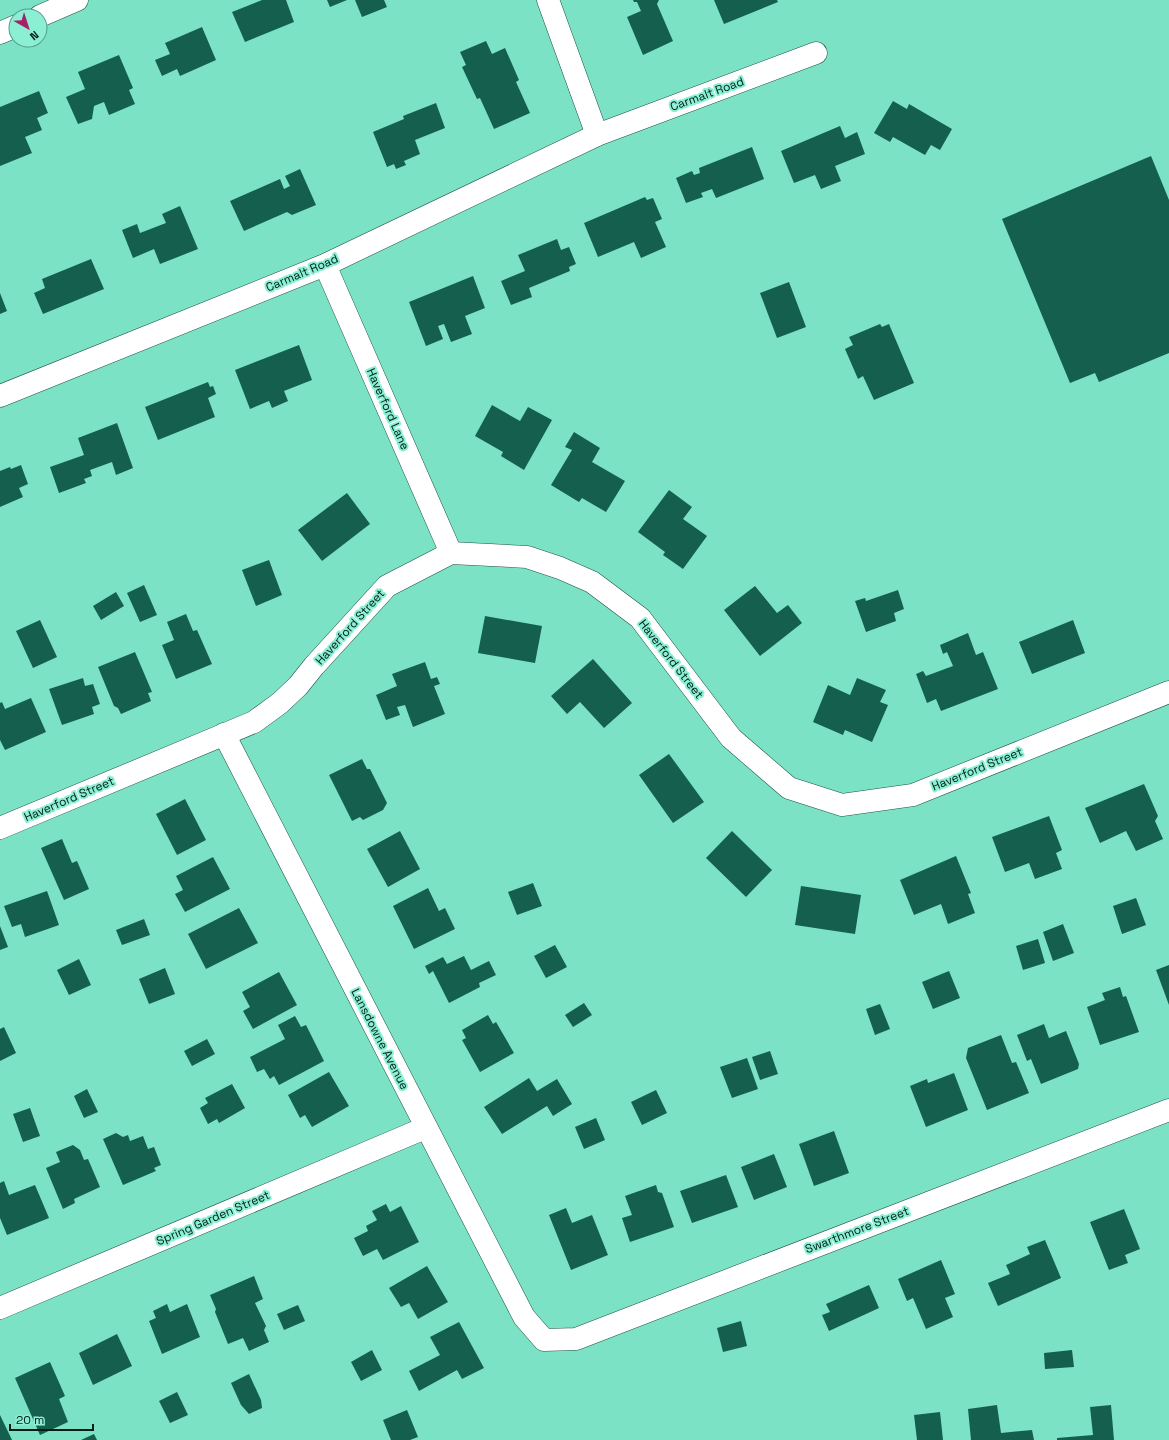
<svg xmlns="http://www.w3.org/2000/svg" width="1169" height="1440" viewBox="0 0 1169 1440" font-family="'Space Grotesk',sans-serif">
<style>
.building{fill:#145f4e}
.lines{fill:none;stroke-linecap:round;stroke-linejoin:round}
.minor-casing{stroke:#1c5446;stroke-width:23}
.minor{stroke:#fff;stroke-width:22}
.labels{text-anchor:middle;stroke-width:4;stroke-linejoin:round;paint-order:stroke}
.street-label{font-size:12px;fill:#001d16;stroke:#8aefd3}
</style>
<rect width="100%" height="100%" fill="#7ce2c6"/>
<!-- building -->
<g class="building">
<path d="M262,0H286L294,22L245,42L232,12Z"/>
<path d="M327,0H347L330,7Z"/>
<path d="M355,0H384L387,7L362,17Z"/>
<path d="M633,0H659L657,4L673,41L643,55L627,17L641,11L637,2H634Z"/>
<path d="M714,0H777L778,2L724,24Z"/>
<path d="M202,27L216,60L180,76L177,69L162,76L155,60L170,54L165,43Z"/>
<path d="M486,41L492,54L505,48L519,80L516,82L530,113L494,129L480,98L477,99L462,67L466,65L460,52Z"/>
<path d="M119,55L133,88L129,90L135,104L109,115L104,102L94,106L92,119L78,124L66,97L85,89L78,72Z"/>
<path d="M39,91L48,113L37,118L42,130L25,137L32,153L0,166V107Z"/>
<path d="M893,101L907,109L909,104L952,129L940,150L931,145L925,155L893,137L890,142L874,133Z"/>
<path d="M436,103L445,128L415,140L420,154L404,161L406,165L396,169L394,164L387,167L373,132L404,119L403,116Z"/>
<path d="M840,126L845,138L857,132L865,154L835,166L841,181L821,189L815,175L794,183L781,151Z"/>
<path d="M752,147L764,179L716,198L712,189L701,193L703,197L686,203L676,178L692,171L694,175L700,173L699,168Z"/>
<path d="M1151,156L1169,200V353L1099,382L1095,373L1070,383L1002,219Z"/>
<path d="M300,169L316,205L292,215L287,212L244,231L230,201L280,179L284,189L290,186L285,176Z"/>
<path d="M645,197L647,200L653,198L662,219L655,222L666,247L641,258L634,242L598,257L584,223Z"/>
<path d="M180,206L198,249L160,264L154,249L133,258L122,230L137,224L140,233L166,223L162,214Z"/>
<path d="M557,239L561,250L569,247L576,264L569,267L570,271L529,288L532,297L511,305L501,281L525,271L518,255Z"/>
<path d="M91,259L104,289L43,314L34,293L45,288L42,279Z"/>
<path d="M473,276L485,308L465,316L472,334L451,342L444,324L438,326L443,339L426,346L409,302Z"/>
<path d="M789,282L806,327L777,338L760,293Z"/>
<path d="M0,293L7,311L0,314Z"/>
<path d="M880,324L882,327L889,324L914,383L874,400L863,376L858,379L845,349L853,345L849,337Z"/>
<path d="M299,345L312,380L284,391L288,401L272,408L269,401L250,409L235,370Z"/>
<path d="M208,382L210,387L213,386L216,394L208,398L215,417L158,440L145,407Z"/>
<path d="M492,405L520,421L528,407L552,420L524,470L501,456L503,452L475,436Z"/>
<path d="M117,423L133,468L116,475L112,462L90,470L92,476L84,479L86,483L59,493L50,467L84,455L78,438Z"/>
<path d="M574,432L600,448L592,462L625,481L606,512L582,498L579,502L551,485L572,450L565,447Z"/>
<path d="M21,465L28,484L19,488L23,497L0,507V471L10,467L11,469Z"/>
<path d="M669,490L692,507L683,519L707,536L683,569L663,555L665,552L638,532Z"/>
<path d="M347,493L370,524L322,561L298,530Z"/>
<path d="M269,560L282,595L256,606L242,570Z"/>
<path d="M144,585L157,615L140,622L127,593Z"/>
<path d="M755,586L777,613L788,605L802,623L760,656L724,610Z"/>
<path d="M898,590L904,609L894,613L896,621L866,632L855,601L865,598L866,601Z"/>
<path d="M116,592L124,606L101,620L93,606Z"/>
<path d="M186,614L193,631L197,630L212,664L176,679L162,645L174,640L167,622Z"/>
<path d="M485,616L542,626L535,663L478,653Z"/>
<path d="M40,620L57,657L33,668L16,631Z"/>
<path d="M1073,620L1085,653L1032,674L1019,642Z"/>
<path d="M968,633L976,655L983,652L998,689L941,711L936,699L927,703L916,674L923,671L926,676L953,666L947,652L943,654L940,645Z"/>
<path d="M135,652L152,692L148,693L151,701L121,714L118,708L114,706L98,667Z"/>
<path d="M593,659L632,703L604,728L580,702L567,714L551,696Z"/>
<path d="M425,662L431,679L437,677L440,684L434,686L445,714L413,727L405,705L397,707L400,715L386,720L376,695L397,686L392,674Z"/>
<path d="M83,678L85,686L93,684L100,704L92,707L94,714L62,725L49,689Z"/>
<path d="M857,678L886,690L880,702L888,705L872,742L845,730L843,735L813,722L828,685L850,695Z"/>
<path d="M31,698L46,732L5,750L0,740V703L2,702L5,709Z"/>
<path d="M669,754L704,802L673,823L639,775Z"/>
<path d="M362,759L367,769H370L387,803L383,810L363,820L360,817L352,821L329,775Z"/>
<path d="M1144,784L1158,816L1155,821L1163,839L1136,851L1126,831L1100,843L1085,808Z"/>
<path d="M185,799L206,840L177,855L156,814Z"/>
<path d="M1049,816L1062,850L1056,853L1062,869L1035,879L1029,863L1005,872L992,837Z"/>
<path d="M400,831L420,869L388,887L367,849Z"/>
<path d="M732,831L772,870L746,897L706,858Z"/>
<path d="M62,839L72,863L77,861L89,889L64,900L41,848Z"/>
<path d="M956,856L971,893L968,894L975,913L948,924L941,904L914,915L900,880Z"/>
<path d="M213,857L230,889L185,912L175,894L183,890L176,876Z"/>
<path d="M533,883L542,906L517,915L508,892Z"/>
<path d="M801,886L861,895L855,934L795,925Z"/>
<path d="M428,888L439,911L445,908L455,929L414,949L393,906Z"/>
<path d="M47,891L59,925L25,937L21,924L12,927L4,906Z"/>
<path d="M1136,898L1146,925L1122,934L1113,906Z"/>
<path d="M239,908L258,943L206,969L188,934Z"/>
<path d="M144,919L150,935L122,945L116,930Z"/>
<path d="M1063,924L1074,953L1053,961L1043,932Z"/>
<path d="M0,926L8,947L0,950Z"/>
<path d="M1038,939L1045,963L1023,970L1016,946Z"/>
<path d="M555,945L567,967L546,978L534,956Z"/>
<path d="M464,956L471,970L489,961L496,975L479,983L480,987L449,1003L433,971L429,974L425,966L443,957L447,964Z"/>
<path d="M79,959L91,985L69,995L57,970Z"/>
<path d="M1169,965V1005L1156,970Z"/>
<path d="M165,968L175,994L149,1004L139,979Z"/>
<path d="M949,971L960,998L933,1009L922,982Z"/>
<path d="M279,972L297,1005L253,1029L243,1011L250,1007L242,992Z"/>
<path d="M1120,987L1123,997L1126,996L1139,1032L1100,1045L1087,1007L1105,1000L1102,993Z"/>
<path d="M584,1003L592,1015L573,1027L565,1015Z"/>
<path d="M880,1004L890,1029L875,1035L866,1009Z"/>
<path d="M488,1015L493,1024L496,1022L514,1053L480,1072L462,1040L466,1038L462,1030Z"/>
<path d="M295,1016L301,1027L306,1025L324,1061L279,1085L274,1076L270,1079L264,1069L257,1072L250,1057L285,1039L278,1025Z"/>
<path d="M1044,1024L1049,1038L1066,1031L1079,1064L1078,1069L1041,1084L1031,1059L1027,1061L1017,1035Z"/>
<path d="M4,1027L16,1053L0,1061V1029Z"/>
<path d="M1001,1035L1012,1063L1016,1062L1029,1093L987,1110L966,1058L968,1048Z"/>
<path d="M207,1039L215,1054L192,1066L184,1051Z"/>
<path d="M770,1051L778,1074L760,1080L752,1057Z"/>
<path d="M747,1058L758,1089L732,1098L720,1067Z"/>
<path d="M329,1072L349,1106L312,1127L305,1115L300,1118L288,1095Z"/>
<path d="M954,1073L968,1110L926,1127L910,1086L927,1079L928,1083Z"/>
<path d="M529,1078L537,1091L557,1079L572,1104L553,1116L547,1106L502,1134L484,1107Z"/>
<path d="M232,1084L245,1108L219,1123L217,1119L208,1124L200,1108L208,1103L205,1098Z"/>
<path d="M87,1089L98,1112L84,1118L74,1096Z"/>
<path d="M656,1090L667,1113L642,1125L631,1102Z"/>
<path d="M30,1108L40,1136L23,1142L13,1114Z"/>
<path d="M596,1118L605,1140L584,1149L575,1127Z"/>
<path d="M834,1131L849,1173L814,1186L799,1144Z"/>
<path d="M116,1133L123,1137L128,1135L130,1141L143,1136L148,1149L154,1147L161,1165L154,1168L156,1171L123,1185L103,1139Z"/>
<path d="M73,1145L80,1150L84,1160L88,1159L100,1187L74,1199L75,1203L63,1209L46,1168L60,1162L56,1152Z"/>
<path d="M774,1154L787,1187L754,1200L741,1167Z"/>
<path d="M726,1175L738,1207L692,1223L680,1191Z"/>
<path d="M4,1181L9,1195L35,1185L49,1218L7,1235L0,1218V1183Z"/>
<path d="M656,1185L658,1192L662,1193L674,1227L630,1242L622,1218L632,1215L625,1196Z"/>
<path d="M386,1204L390,1212L401,1206L419,1242L383,1260L377,1249L363,1256L354,1238L368,1231L366,1226L377,1220L372,1211Z"/>
<path d="M566,1208L572,1223L592,1215L608,1255L571,1270L549,1215Z"/>
<path d="M1124,1209L1140,1249L1125,1255L1128,1263L1109,1270L1090,1222Z"/>
<path d="M1045,1240L1061,1278L998,1306L988,1283L1010,1274L1006,1265L1030,1254L1027,1247Z"/>
<path d="M941,1260L955,1294L945,1298L953,1317L926,1329L913,1298L907,1301L898,1279Z"/>
<path d="M427,1266L448,1302L418,1319L409,1303L401,1307L389,1288Z"/>
<path d="M254,1276L263,1299L255,1303L266,1326L264,1330L269,1342L249,1351L243,1338L228,1344L215,1312L216,1309L210,1295Z"/>
<path d="M869,1285L879,1308L829,1331L822,1315L830,1312L826,1304Z"/>
<path d="M167,1304L170,1312L187,1304L200,1337L162,1354L149,1321L156,1318L153,1311Z"/>
<path d="M298,1305L305,1321L284,1330L277,1314Z"/>
<path d="M741,1321L747,1346L723,1352L717,1328Z"/>
<path d="M459,1322L484,1368L462,1379L457,1370L419,1391L409,1371L440,1355L430,1337Z"/>
<path d="M117,1334L132,1366L93,1385L79,1353Z"/>
<path d="M372,1350L382,1370L361,1381L351,1362Z"/>
<path d="M1072,1350L1074,1367L1045,1369L1044,1353Z"/>
<path d="M50,1362L65,1396L59,1399L68,1422L40,1435L15,1378Z"/>
<path d="M249,1374L261,1400L262,1408L249,1414L241,1405L231,1383Z"/>
<path d="M177,1392L188,1415L170,1423L159,1401Z"/>
<path d="M997,1405L1001,1433L1032,1430L1034,1440H971L968,1409Z"/>
<path d="M1111,1405L1114,1440H1057V1438L1093,1435L1090,1407Z"/>
<path d="M407,1410L418,1437L410,1440H391L383,1420Z"/>
<path d="M940,1412L943,1440H917L914,1415Z"/>
<path d="M0,1415L12,1440H0Z"/>
<path d="M94,1434L97,1440H81Z"/>
</g>
<g class="lines">
<defs>
<g id="minor">
<path d="M548,0L597,135"/>
<path d="M40,16L77,0"/>
<path d="M0,33L16,26"/>
<path d="M325,265L451,553"/>
<path d="M0,396L325,265L597,135L816,53"/>
<path d="M224,734L524,1317L544,1340L576,1339L1169,1110"/>
<path d="M0,828L254,722L280,703L298,686L314,666L387,586L451,553L527,557L560,568L592,582L640,618L731,738L789,788L842,805L913,795L1169,692"/>
<path d="M0,1308L425,1128"/>
</g>
</defs>
<!-- minor casing -->
<use href="#minor" class="minor-casing"/>
<!-- minor -->
<use href="#minor" class="minor"/>
</g>
<g class="labels">
<!-- street labels -->
<g class="street-label">
<text transform="translate(707 94) rotate(-20)" y="4">Carmalt Road</text>
<text transform="translate(302 273) rotate(-23)" y="4">Carmalt Road</text>
<text transform="translate(388 409) rotate(66)" y="4">Haverford Lane</text>
<text transform="translate(350 627) rotate(-48)" y="4">Haverford Street</text>
<text transform="translate(671 659) rotate(52)" y="4">Haverford Street</text>
<text transform="translate(977 769) rotate(-22)" y="4">Haverford Street</text>
<text transform="translate(69 799) rotate(-23)" y="4">Haverford Street</text>
<text transform="translate(380 1039) rotate(63)" y="4">Lansdowne Avenue</text>
<text transform="translate(213 1218) rotate(-23)" y="4">Spring Garden Street</text>
<text transform="translate(857 1230) rotate(-21)" y="4">Swarthmore Street</text>
</g>
</g>
<!-- north arrow -->
<g transform="translate(28 28) rotate(141)"><circle r="19" fill="#8aefd3" stroke="#539b87"/>
<path d="M0-3L7 15L0 10L-7 15Z" fill="#a82168"/>
<text y="-6" font-size="11" font-weight="bold" text-anchor="middle" fill="#001d16">N</text>
</g>
<!-- scale -->
<path d="M10 1424v6h83v-6" fill="none" stroke="#001d16" stroke-width="2"/>
<text x="16" y="1424" font-size="12" fill="#001d16" stroke="#8aefd3" stroke-width="3" paint-order="stroke">20 m</text>
</svg>
